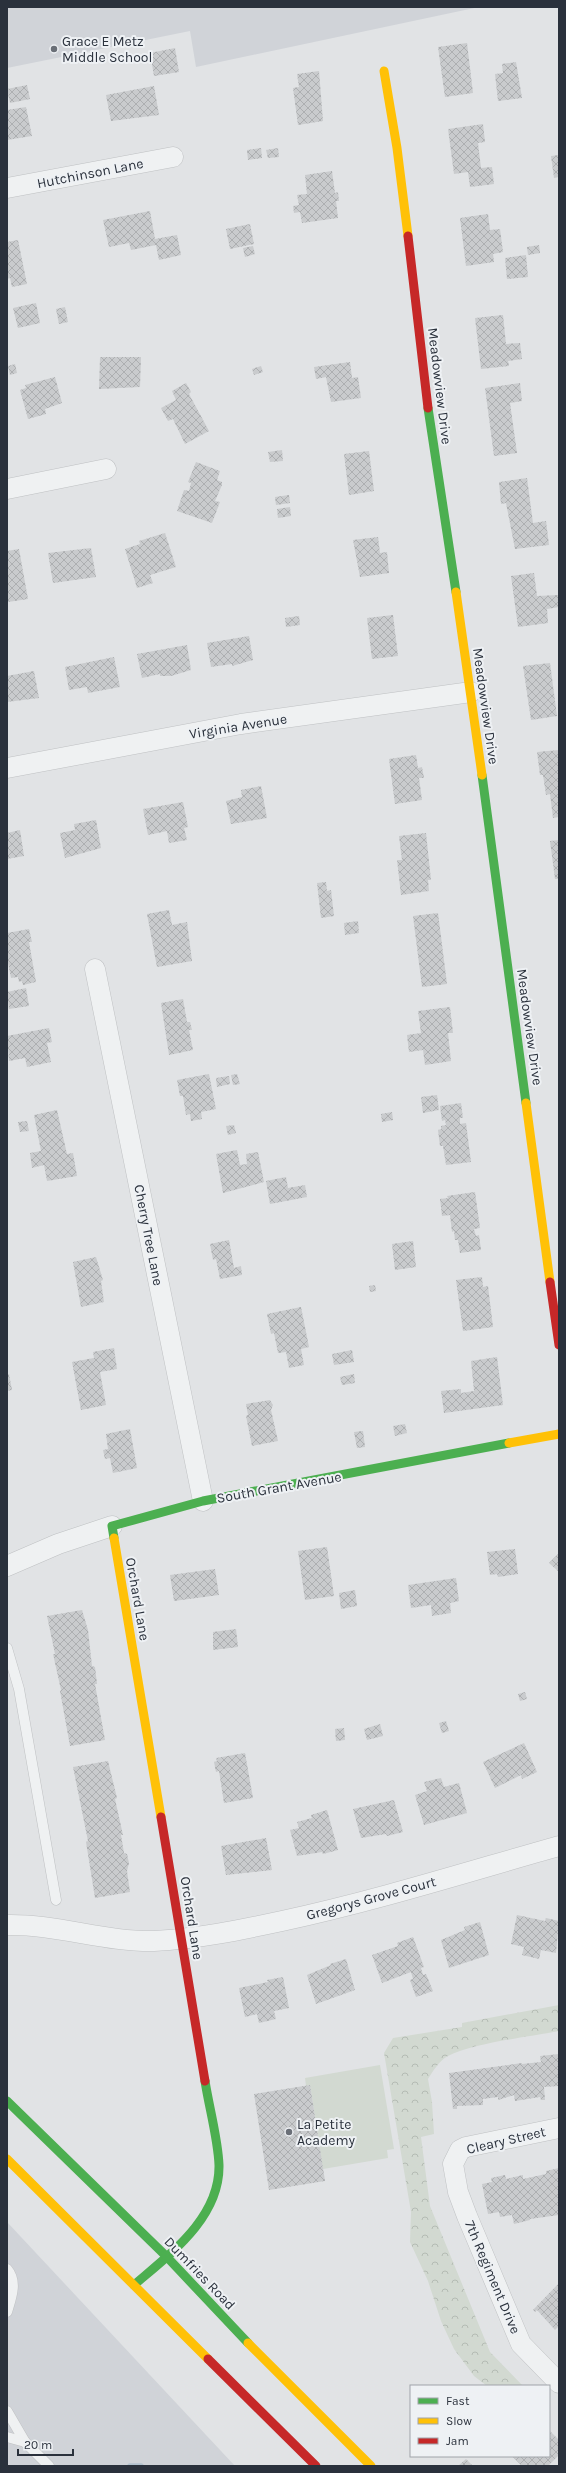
<svg xmlns="http://www.w3.org/2000/svg" width="566" height="2473" viewBox="0 0 566 2473" font-family="Karla,sans-serif">
<style>
.built{fill:#d0d3d8}
.forest{fill:url(#forest-crowns)}
.green{fill:#d2d9d1}
.lines{fill:none;stroke-linecap:round;stroke-linejoin:round}
.stream{stroke:#b2c1cd;stroke-width:5.5}
.building{fill:url(#building-cross-hatch)}
.lane-casing{stroke:#bfc1c3;stroke-width:11}
.street-casing{stroke:#bfc1c3;stroke-width:21}
.lane{stroke:#eff1f2;stroke-width:10}
.street{stroke:#eff1f2;stroke-width:20}
.fast{stroke:#4caf50;stroke-width:9}
.slow{stroke:#ffc107;stroke-width:9}
.jam{stroke:#c62828;stroke-width:9}
.poi-dot{fill:#6a6f77;stroke:#eef1f4;stroke-width:1.5}
.labels{text-anchor:middle;stroke-width:4;stroke-linejoin:round;paint-order:stroke}
.poi-label{font-size:14px;fill:#2a313c;stroke:#eef1f4;text-anchor:start}
.street-label{font-size:14px;fill:#2a313c;stroke:#eef1f4}
</style>
<defs>
<pattern id="forest-crowns" width="20" height="18" patternUnits="userSpaceOnUse"><rect width="20" height="18" fill="#d2d9d1"/><path d="M2 6a3 3 0 1 1 6 0M12 15a3 3 0 1 1 6 0" fill="none" stroke="#b4bbb4"/></pattern>
<pattern id="building-cross-hatch" width="8" height="8" patternUnits="userSpaceOnUse"><rect width="8" height="8" fill="#c9cbcd"/><path d="M0 0l8 8M0 8l8-8" fill="none" stroke="#adafb1"/></pattern>
</defs>
<rect width="100%" height="100%" fill="#e1e3e5"/>
<!-- built -->
<g class="built">
<path d="M7,7H479L196,67L190,31L7,68Z"/>
<path d="M7,2222L235,2466H7Z"/>
</g>
<!-- forest -->
<path class="forest" d="M559,2005V2031C528,2037 474,2043 448,2056C439,2061 433,2071 428,2079L432,2102L434,2134L421,2137L430,2206L490,2352L523,2386H487L474,2376L454,2349L441,2321L428,2281L410,2242L411,2212L384,2053L393,2038L462,2027V2023Z"/>
<!-- green -->
<path class="green" d="M380,2065L394,2149L387,2150L388,2158L323,2169L310,2085L306,2086L305,2078Z"/>
<g class="lines">
<!-- stream -->
<path class="stream" d="M130,2466H141"/>
</g>
<!-- building -->
<g class="building">
<path d="M467,43L473,93L445,97L438,47Z"/>
<path d="M175,48L179,72L154,76L150,53Z"/>
<path d="M516,62L522,98L498,101L495,74L503,73L502,64Z"/>
<path d="M319,71L323,121L298,125L293,88L299,87L297,74Z"/>
<path d="M27,85L30,99L10,103L7,89Z"/>
<path d="M154,86L159,115L111,121L106,95Z"/>
<path d="M26,107L32,136L7,140V110Z"/>
<path d="M483,124L485,142L478,143L481,168L492,167L494,184L470,187L468,172L454,174L448,129Z"/>
<path d="M261,148L262,158L248,160L247,150Z"/>
<path d="M278,148L279,157L268,158L266,150Z"/>
<path d="M559,155V177L554,178L551,156Z"/>
<path d="M332,171L335,193L338,192L339,201H336L338,218L302,223L300,212L294,213L293,206L299,205L297,195L307,194L305,175Z"/>
<path d="M150,211L155,239L177,235L181,255L159,260L156,245L131,250L129,243L109,247L103,220Z"/>
<path d="M488,214L490,230L500,229L503,252L493,254L494,262L466,266L460,218Z"/>
<path d="M250,224L254,244L230,249L226,229Z"/>
<path d="M18,240L27,284L12,287L10,278L7,279V242Z"/>
<path d="M539,245L540,253L528,255L527,247Z"/>
<path d="M253,246L255,254L245,257L243,248Z"/>
<path d="M526,255L528,277L507,279L505,258Z"/>
<path d="M36,303L40,323L18,328L13,308Z"/>
<path d="M65,307L68,322L59,324L56,309Z"/>
<path d="M503,315L506,344L520,343L522,359L508,361L509,366L481,369L475,318Z"/>
<path d="M100,357H141L140,387L99,389Z"/>
<path d="M350,362L352,378L358,377L361,398L331,402L326,377L316,379L314,367Z"/>
<path d="M15,364L17,373L10,375L8,366Z"/>
<path d="M261,366L263,372L254,375L252,369Z"/>
<path d="M55,377L62,403L45,409L46,414L28,419L20,390L26,388L25,385Z"/>
<path d="M186,383L191,392L189,394L209,431L185,444L173,419L168,421L161,408L176,400L172,391Z"/>
<path d="M520,383L522,401L510,403L517,453L494,456L485,388Z"/>
<path d="M282,450L283,461L270,462L268,452Z"/>
<path d="M369,451L374,491L349,495L344,454Z"/>
<path d="M196,462L220,471L217,480L222,482V485L215,501L220,502L212,523L177,511L184,490L189,491L191,483L188,482Z"/>
<path d="M527,478L533,523L546,521L549,545L515,549L506,503L501,504L499,482Z"/>
<path d="M289,495L290,503L276,505L275,497Z"/>
<path d="M290,507L291,516L278,518L277,509Z"/>
<path d="M165,533L176,567L150,575L153,583L137,588L125,549L140,544L139,541Z"/>
<path d="M378,537L380,553L387,552L389,573L360,577L353,540Z"/>
<path d="M91,548L96,577L53,583L48,553Z"/>
<path d="M19,549L28,599L8,602L7,551Z"/>
<path d="M534,573L537,596L559,595V607L547,609L548,623L518,627L511,576Z"/>
<path d="M393,615L398,656L372,659L367,618Z"/>
<path d="M299,616L300,625L286,627L285,618Z"/>
<path d="M249,636L253,660L232,666V664L211,667L207,643Z"/>
<path d="M187,645L191,670L171,676H160V674L142,678L137,654Z"/>
<path d="M114,657L120,687L88,693L87,687L69,690L65,667Z"/>
<path d="M550,663L557,716L531,720L523,666Z"/>
<path d="M34,671L39,698L7,702V676Z"/>
<path d="M559,750V817L553,818L550,794L546,795L543,775H540L537,752Z"/>
<path d="M416,755L418,768L422,767L424,778H419L422,800L395,804L389,759Z"/>
<path d="M261,786L267,818L231,824L226,801L242,797L241,790Z"/>
<path d="M183,802L188,827L184,828L187,840L169,843L167,831L148,835L143,809Z"/>
<path d="M96,820L101,848L65,858L60,833L75,830L74,824Z"/>
<path d="M20,830L24,856L7,859V833Z"/>
<path d="M426,833L431,880H428L429,891L401,895L397,860H402L399,836Z"/>
<path d="M559,840V879H555L550,841Z"/>
<path d="M326,882L327,891L331,890L334,916L321,918L317,883Z"/>
<path d="M169,910L172,925L187,922L192,961L157,967L147,914Z"/>
<path d="M438,913L447,984L422,987L413,916Z"/>
<path d="M358,921L359,933L345,935L344,923Z"/>
<path d="M29,929L32,942H29L36,982L23,985L22,981L19,982L18,977L11,978L7,958V933Z"/>
<path d="M26,988L29,1006L9,1009L7,992Z"/>
<path d="M183,999L187,1022H190L192,1030H189L193,1050L169,1055L161,1003Z"/>
<path d="M450,1007L453,1033H448L451,1061L425,1065L423,1050L409,1052L407,1035L421,1033L418,1011Z"/>
<path d="M49,1028L52,1042L47,1043L51,1062L27,1067L25,1058L9,1061L7,1036Z"/>
<path d="M209,1074L216,1109L201,1112L202,1119L191,1121L190,1114L186,1115L183,1096H180L177,1080Z"/>
<path d="M237,1074L240,1084L233,1085L231,1075Z"/>
<path d="M229,1076L230,1084L217,1087L216,1078Z"/>
<path d="M437,1095L439,1110L423,1113L421,1097Z"/>
<path d="M461,1103L463,1118H460V1124L466,1123L471,1162L446,1165L443,1146H440L438,1130L441,1129V1126L446,1125L445,1120L442,1121L440,1106Z"/>
<path d="M57,1110L67,1154L73,1153L77,1176L47,1181L44,1165L32,1168L30,1153L41,1151L34,1115Z"/>
<path d="M392,1112L393,1120L382,1122L381,1114Z"/>
<path d="M27,1121L29,1131L20,1132L18,1122Z"/>
<path d="M234,1125L236,1133L228,1135L226,1126Z"/>
<path d="M237,1150L240,1165L247,1164L246,1154L258,1152L264,1182L223,1193L216,1154Z"/>
<path d="M286,1177L288,1188L305,1185L307,1197L270,1204L266,1181Z"/>
<path d="M475,1192L480,1228L474,1229L476,1236L479,1235L481,1250L460,1253L458,1240H455L454,1231L452,1232L450,1215L442,1216L440,1199L448,1198L447,1196Z"/>
<path d="M229,1240L234,1268L241,1266L242,1275L220,1279L216,1259L213,1260L210,1244Z"/>
<path d="M413,1241L416,1267L395,1270L392,1244Z"/>
<path d="M96,1257L103,1280L101,1281L104,1302L81,1307L73,1262Z"/>
<path d="M482,1277L483,1287L488,1286L493,1327L463,1331L456,1280Z"/>
<path d="M375,1285L376,1291L370,1292L369,1286Z"/>
<path d="M301,1307L309,1347L301,1349L304,1365L289,1368L286,1352L278,1353L274,1333L271,1334L267,1314Z"/>
<path d="M114,1348L117,1369L100,1372L106,1405L81,1410L72,1362L94,1358L93,1352Z"/>
<path d="M352,1350L354,1362L334,1365L332,1354Z"/>
<path d="M497,1357L503,1405L444,1413L441,1391L461,1389V1393L474,1391L471,1361Z"/>
<path d="M9,1374L12,1390L7,1391V1375Z"/>
<path d="M354,1374L355,1383L342,1385L340,1377Z"/>
<path d="M270,1400L273,1405L271,1410L278,1441L252,1446L246,1416L248,1415L246,1404Z"/>
<path d="M405,1424L407,1433L395,1436L393,1426Z"/>
<path d="M130,1429L137,1468L113,1473L110,1458L105,1459L103,1450L108,1449L106,1434Z"/>
<path d="M363,1431L365,1447L357,1448L354,1432Z"/>
<path d="M327,1547L334,1596L305,1600L298,1551Z"/>
<path d="M515,1549L518,1574L498,1577L497,1574L490,1575L487,1552Z"/>
<path d="M558,1554L559,1556V1572L549,1563Z"/>
<path d="M215,1569L219,1595L174,1601L170,1575Z"/>
<path d="M456,1578L459,1601L450,1603L451,1613L432,1616L431,1605L411,1608L408,1585Z"/>
<path d="M355,1590L357,1606L341,1609L339,1593Z"/>
<path d="M82,1610L88,1630L92,1666L95,1667L97,1684H95L105,1740L70,1746L60,1691L61,1690L53,1654H55L47,1616Z"/>
<path d="M236,1629L238,1647L213,1650V1632Z"/>
<path d="M525,1692L527,1699L520,1701L518,1694Z"/>
<path d="M446,1721L449,1731L442,1733L439,1723Z"/>
<path d="M380,1724L383,1736L367,1740L364,1729Z"/>
<path d="M344,1728L345,1740L336,1741L335,1729Z"/>
<path d="M524,1743L537,1772L522,1779L521,1775L495,1788L483,1762Z"/>
<path d="M245,1753L253,1798L224,1803L219,1771L216,1772L214,1762L217,1761L216,1758Z"/>
<path d="M108,1761L117,1798L115,1799L123,1835H121L124,1853L127,1854L129,1863L127,1871L130,1892L95,1898L86,1842L88,1841L73,1767Z"/>
<path d="M441,1778L444,1787L459,1783L467,1813L424,1825L415,1795L427,1791L424,1782Z"/>
<path d="M394,1800L403,1832L387,1836L386,1834L361,1838L353,1809Z"/>
<path d="M327,1810L338,1850L323,1854L322,1852L297,1856L290,1830L299,1828L297,1822L312,1818L311,1815Z"/>
<path d="M266,1838L272,1870L226,1875L221,1846Z"/>
<path d="M517,1915L545,1921L546,1918L559,1921L556,1953L541,1950L539,1959L522,1955L524,1947L511,1944Z"/>
<path d="M480,1922L489,1955L449,1968L441,1940L465,1930L464,1927Z"/>
<path d="M413,1937L424,1967L421,1968L423,1975L426,1974L433,1991L416,1997L410,1980L413,1979L411,1972L382,1983L372,1955L398,1946L397,1943Z"/>
<path d="M346,1959L355,1990L316,2004L307,1975L331,1965L330,1964Z"/>
<path d="M283,1977L289,2008L274,2011L276,2019L259,2023L257,2014L245,2017L239,1988L268,1982L267,1980Z"/>
<path d="M559,2054V2086L544,2087L545,2100H541L540,2097L515,2101L514,2095L498,2100V2097L483,2099V2105L457,2106V2109H453L449,2073L522,2063V2064L541,2062L540,2056Z"/>
<path d="M310,2085L325,2181L269,2190L254,2094Z"/>
<path d="M559,2168V2215L530,2219V2220L514,2224L512,2215L500,2217L499,2212L488,2214L482,2184L492,2182L491,2178L505,2175L506,2179L523,2175V2179L546,2174V2171Z"/>
<path d="M559,2283V2326L555,2330L537,2310L535,2312L533,2310Z"/>
<path d="M549,2430L559,2440V2455L548,2466H522L512,2456H549Z"/>
<path d="M466,2459L473,2466H458Z"/>
</g>
<g class="lines">
<defs>
<g id="lane">
<path d="M7,1648L19,1689L56,1900"/>
<path d="M7,2269C18,2282 11,2298 7,2312"/>
<path d="M7,2411L25,2442L49,2466"/>
<path d="M7,2437L25,2442"/>
</g>
<g id="street">
<path d="M7,188L173,157"/>
<path d="M7,489L106,469"/>
<path d="M7,768L241,724L471,692"/>
<path d="M95,969L203,1501"/>
<path d="M7,1566L58,1544L112,1526"/>
<path d="M7,1925C57,1924 105,1942 154,1941C197,1939 240,1930 282,1921C375,1901 467,1872 559,1846"/>
<path d="M559,2128L466,2147L460,2150L453,2164L458,2192L467,2216L521,2344L559,2383"/>
</g>
</defs>
<!-- lane casing -->
<use href="#lane" class="lane-casing"/>
<!-- street casing -->
<use href="#street" class="street-casing"/>
<!-- lane -->
<use href="#lane" class="lane"/>
<!-- street -->
<use href="#street" class="street"/>
<!-- fast -->
<g class="fast">
<path d="M428,408L456,592"/>
<path d="M482,775L526,1103"/>
<path d="M114,1538L112,1526L203,1501L509,1443"/>
<path d="M7,2101L166,2256L248,2343"/>
<path d="M134,2285C170,2254 220,2218 219,2165C218,2139 209,2107 205,2081"/>
</g>
<!-- slow -->
<g class="slow">
<path d="M384,71L397,148L408,236"/>
<path d="M456,592L482,775"/>
<path d="M526,1103L550,1282"/>
<path d="M509,1443L559,1434"/>
<path d="M114,1538L161,1817"/>
<path d="M7,2159L208,2359"/>
<path d="M248,2343L371,2466"/>
</g>
<!-- jam -->
<g class="jam">
<path d="M408,236L428,408"/>
<path d="M550,1282L559,1345"/>
<path d="M161,1817L205,2081"/>
<path d="M208,2359L316,2466"/>
</g>
</g>
<!-- markers -->
<g class="poi-dot">
<circle cx="54" cy="49" r="4"/>
<circle cx="289" cy="2132" r="4"/>
</g>
<g class="labels">
<!-- poi labels -->
<g class="poi-label">
<text x="62" y="46">Grace E Metz<tspan x="62" dy="16">Middle School</tspan></text>
<text x="297" y="2129">La Petite<tspan x="297" dy="16">Academy</tspan></text>
</g>
<!-- street labels -->
<g class="street-label">
<text transform="translate(90 173) rotate(-11)" y="5">Hutchinson Lane</text>
<text transform="translate(440 386) rotate(83)" y="5">Meadowview Drive</text>
<text transform="translate(486 706) rotate(82)" y="5">Meadowview Drive</text>
<text transform="translate(238 726) rotate(-9)" y="5">Virginia Avenue</text>
<text transform="translate(530 1027) rotate(82)" y="5">Meadowview Drive</text>
<text transform="translate(149 1235) rotate(79)" y="5">Cherry Tree Lane</text>
<text transform="translate(279 1487) rotate(-10)" y="5">South Grant Avenue</text>
<text transform="translate(138 1599) rotate(80)" y="5">Orchard Lane</text>
<text transform="translate(371 1898) rotate(-15)" y="5">Gregorys Grove Court</text>
<text transform="translate(192 1918) rotate(81)" y="5">Orchard Lane</text>
<text transform="translate(506 2140) rotate(-13)" y="5">Cleary Street</text>
<text transform="translate(200 2273) rotate(46)" y="5">Dumfries Road</text>
<text transform="translate(493 2277) rotate(67)" y="5">7th Regiment Drive</text>
</g>
</g>
<!-- border -->
<rect width="566" height="2473" fill="none" stroke="#2a313c" stroke-width="16"/>
<!-- legend -->
<rect x="410" y="2385" width="140" height="72" fill="#eef1f4" stroke="#a0a4aa"/>
<rect x="418" y="2398" width="20" height="6" fill="#4caf50" stroke="#a0a4aa"/>
<text x="446" y="2405" font-size="12" fill="#2a313c">Fast</text>
<rect x="418" y="2418" width="20" height="6" fill="#ffc107" stroke="#a0a4aa"/>
<text x="446" y="2425" font-size="12" fill="#2a313c">Slow</text>
<rect x="418" y="2438" width="20" height="6" fill="#c62828" stroke="#a0a4aa"/>
<text x="446" y="2445" font-size="12" fill="#2a313c">Jam</text>
<!-- scale -->
<path d="M18 2449v6h55v-6" fill="none" stroke="#2a313c" stroke-width="2"/>
<text x="24" y="2449" font-size="12" fill="#2a313c" stroke="#eef1f4" stroke-width="3" paint-order="stroke">20 m</text>
</svg>
